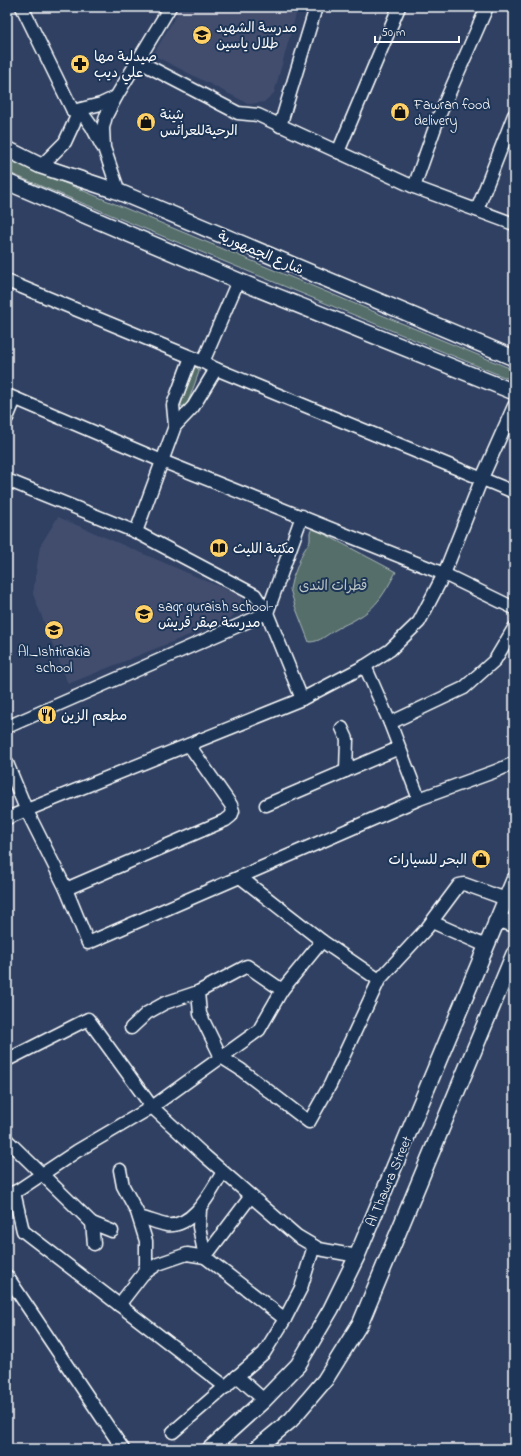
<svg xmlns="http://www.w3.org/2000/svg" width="521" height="1456" viewBox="0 0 521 1456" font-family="'Indie Flower','Playpen Sans Arabic',sans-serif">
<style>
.built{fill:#424d6e}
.green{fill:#546e6b;stroke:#aab6b5}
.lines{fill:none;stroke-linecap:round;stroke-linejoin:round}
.minor-casing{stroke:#fff;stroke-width:15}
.major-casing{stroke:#fff;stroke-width:18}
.minor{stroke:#1d3557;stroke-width:12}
.major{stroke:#1d3557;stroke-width:15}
.labels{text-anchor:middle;stroke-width:4;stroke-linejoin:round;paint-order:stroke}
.poi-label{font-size:14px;fill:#fff;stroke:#1d3557;text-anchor:start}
.street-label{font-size:14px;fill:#fff;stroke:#1d3557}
.park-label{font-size:14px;fill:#bbc5c4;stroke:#1d3557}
</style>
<rect width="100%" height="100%" fill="#304062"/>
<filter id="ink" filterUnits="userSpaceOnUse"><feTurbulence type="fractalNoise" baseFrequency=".025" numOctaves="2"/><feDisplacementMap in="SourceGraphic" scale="8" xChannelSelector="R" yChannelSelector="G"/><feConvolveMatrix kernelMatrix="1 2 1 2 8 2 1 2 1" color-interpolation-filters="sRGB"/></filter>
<g filter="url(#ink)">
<!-- built -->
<g class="built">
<path d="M181,7H298L274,93L264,102L249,104L153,55Z"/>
<path d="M58,517L241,596L242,606L231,618L68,684L33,594L40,546Z"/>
</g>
<!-- green -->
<g class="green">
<path d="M7,159L514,370V381L7,172Z"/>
<path d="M196,367L199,370V372L187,405L182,407L180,403L194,369Z"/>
<path d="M313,528L396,572C385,592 377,608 356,619C350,623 343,625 337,629C327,634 321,642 309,642L295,606L290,589L292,580L302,554L310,541V532Z"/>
</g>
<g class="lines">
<defs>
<g id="minor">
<path d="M22,7L73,111L77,116L65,142L41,166"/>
<path d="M138,61L238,113L258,115L414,187L514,224"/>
<path d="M73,111L85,117L92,127L102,146"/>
<path d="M73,111L101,104L116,97"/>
<path d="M280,126L316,7"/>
<path d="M338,152L399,7"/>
<path d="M414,187L439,116L487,7"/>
<path d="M119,192L104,148L103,128L106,116L116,97L170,7"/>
<path d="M477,210L514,115"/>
<path d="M7,281L203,362L216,369L514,492"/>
<path d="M203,362L238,281"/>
<path d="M7,395L162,461L444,574L514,608"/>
<path d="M7,418L15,399"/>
<path d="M175,426L173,405L191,357"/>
<path d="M7,480L136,532L255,595L267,613L302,699"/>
<path d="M136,532L175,426L193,407L216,369"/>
<path d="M365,666L390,723L419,799"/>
<path d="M390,723L464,688L495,660L514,628"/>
<path d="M7,727L267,613L302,516"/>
<path d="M342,728L347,739L346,771"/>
<path d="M7,763L26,809L66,889L88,943L419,799L496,771L514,763"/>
<path d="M266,805L399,748"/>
<path d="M7,818L302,699L365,666L390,650L419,622L444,574L482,478L514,406"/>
<path d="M66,889L226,820L231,816L233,811L231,805L189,745"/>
<path d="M432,922L486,946"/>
<path d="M379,980L427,928L459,885L464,884L506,899"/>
<path d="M282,990L247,966L198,992L200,1014L221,1057L240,1069L309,1122L330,1085L379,980L322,941"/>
<path d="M131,1028L147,1013L165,1003L198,992"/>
<path d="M7,1060L88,1019L152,1107L259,1030L282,990L322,941L240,877"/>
<path d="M7,1140L92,1223L94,1244"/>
<path d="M14,1192L23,1231L226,1387"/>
<path d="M7,1196L20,1189L77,1151L152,1107L205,1156L297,1236L319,1249L357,1256"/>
<path d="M200,1209L199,1227L205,1257"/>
<path d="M139,1217C148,1219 157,1223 166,1225C194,1228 211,1191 223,1172"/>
<path d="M92,1223L112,1231"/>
<path d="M205,1257L251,1196"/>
<path d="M143,1274L158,1264L187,1254L205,1257L285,1319"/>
<path d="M7,1276L123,1449"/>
<path d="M119,1305L143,1274L146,1265V1241L137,1212L123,1186L120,1170"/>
<path d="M237,1376L264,1400"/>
<path d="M173,1432L264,1353L285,1319L301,1288L314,1246"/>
</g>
<g id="major">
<path d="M7,149L41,166L119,192L514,358"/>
<path d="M7,182L246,284L514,392"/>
<path d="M496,922L503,921L514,924"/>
<path d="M210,1449L264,1400L298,1365L331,1309L357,1256L514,880"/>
<path d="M256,1449L291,1420L325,1380L361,1322L514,954"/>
</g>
</defs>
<!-- minor casing -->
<use href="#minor" class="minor-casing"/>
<!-- major casing -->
<use href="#major" class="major-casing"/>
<!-- minor -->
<use href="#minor" class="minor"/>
<!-- major -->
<use href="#major" class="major"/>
</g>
</g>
<!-- icons -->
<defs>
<symbol id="school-disc" viewBox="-11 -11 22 22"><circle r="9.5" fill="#ffd166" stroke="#1d3557"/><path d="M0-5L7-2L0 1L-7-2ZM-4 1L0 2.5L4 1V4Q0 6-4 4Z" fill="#111"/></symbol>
<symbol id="pharmacy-disc" viewBox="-11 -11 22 22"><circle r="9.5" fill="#ffd166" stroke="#1d3557"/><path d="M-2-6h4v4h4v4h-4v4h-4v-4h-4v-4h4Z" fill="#111"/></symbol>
<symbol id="shop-disc" viewBox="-11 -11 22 22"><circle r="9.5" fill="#ffd166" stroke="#1d3557"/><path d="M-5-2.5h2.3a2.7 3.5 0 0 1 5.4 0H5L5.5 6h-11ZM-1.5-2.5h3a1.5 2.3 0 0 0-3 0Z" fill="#111"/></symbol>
<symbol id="library-disc" viewBox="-11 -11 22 22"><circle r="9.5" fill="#ffd166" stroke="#1d3557"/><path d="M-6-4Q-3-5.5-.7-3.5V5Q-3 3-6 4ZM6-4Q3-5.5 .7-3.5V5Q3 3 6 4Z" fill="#111"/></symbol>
<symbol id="restaurant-disc" viewBox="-11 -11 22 22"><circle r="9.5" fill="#ffd166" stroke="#1d3557"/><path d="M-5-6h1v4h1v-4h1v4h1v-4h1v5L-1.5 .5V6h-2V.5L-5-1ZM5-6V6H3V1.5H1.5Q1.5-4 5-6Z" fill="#111"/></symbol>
</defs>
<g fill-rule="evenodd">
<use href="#school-disc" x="191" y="24" width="22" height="22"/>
<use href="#pharmacy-disc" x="69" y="53" width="22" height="22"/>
<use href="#shop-disc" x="389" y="101" width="22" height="22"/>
<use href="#shop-disc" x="135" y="111" width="22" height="22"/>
<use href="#library-disc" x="208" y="537" width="22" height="22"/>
<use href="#school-disc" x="133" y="603" width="22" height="22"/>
<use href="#school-disc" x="43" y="619" width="22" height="22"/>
<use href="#restaurant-disc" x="36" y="704" width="22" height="22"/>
<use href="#shop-disc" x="470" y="848" width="22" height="22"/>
</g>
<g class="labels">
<!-- poi labels -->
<g class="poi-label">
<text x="216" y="32">مدرسة الشهيد<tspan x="216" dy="16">طلال ياسين</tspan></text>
<text x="94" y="61">صيدلية مها<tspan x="94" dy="16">علي ديب</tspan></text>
<text x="414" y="109">Fawran food<tspan x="414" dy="16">delivery</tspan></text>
<text x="160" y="119">بثينة<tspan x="160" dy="16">الرحيةللعرائس</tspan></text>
<text x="233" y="553">مكتبة الليث</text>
<text x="158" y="611">saqr quraish school-<tspan x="158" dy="16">مدرسة صقر قريش</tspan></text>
<text x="54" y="656" text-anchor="middle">Al_Ishtirakia<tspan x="54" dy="16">school</tspan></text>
<text x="61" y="720">مطعم الزين</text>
<text x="467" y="864" text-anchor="end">البحر للسيارات</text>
</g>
<!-- street labels -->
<g class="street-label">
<text transform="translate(261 252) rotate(23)" y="5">شارع الجمهورية</text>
<text transform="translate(388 1181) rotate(-67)" y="5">Al Thawra Street</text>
</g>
<!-- park labels -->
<g class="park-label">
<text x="333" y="590">قطرات الندى</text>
</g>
</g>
<!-- margin -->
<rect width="521" height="1456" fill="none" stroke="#1d3557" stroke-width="24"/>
<rect x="12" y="12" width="497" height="1432" fill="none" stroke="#fff" stroke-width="1.5" filter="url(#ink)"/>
<!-- scale -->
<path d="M375 36v6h84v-6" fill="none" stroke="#ffffff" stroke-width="2"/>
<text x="381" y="36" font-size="12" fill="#ffffff" stroke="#1d3557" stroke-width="3" paint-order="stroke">50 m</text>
</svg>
